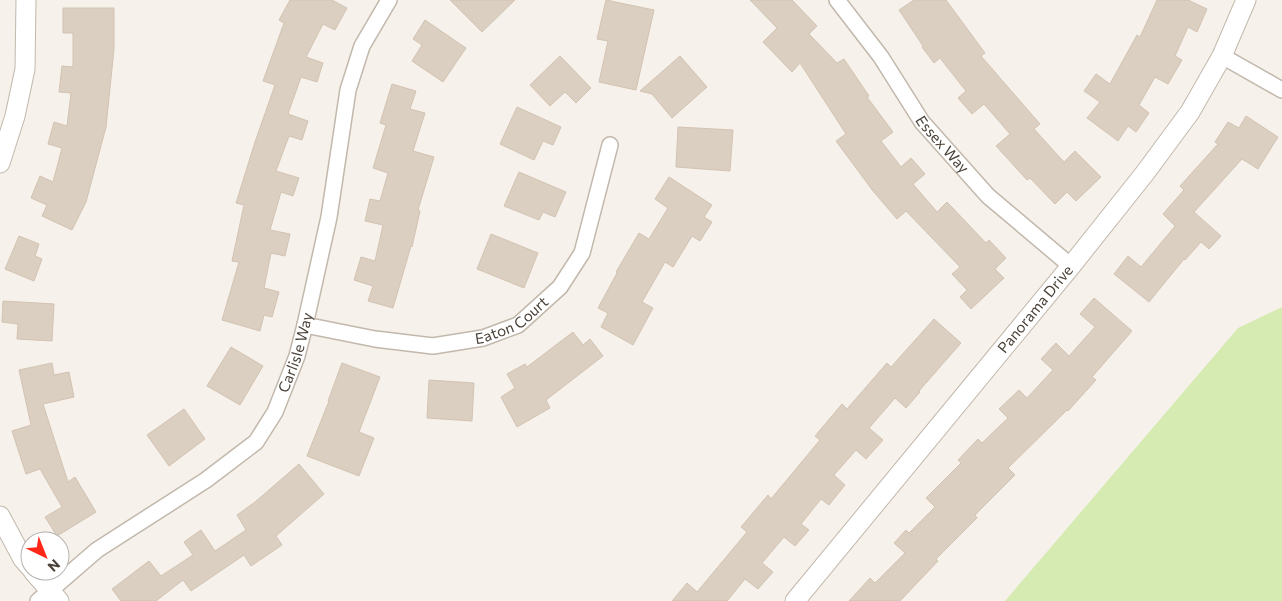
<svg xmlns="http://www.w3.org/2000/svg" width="1282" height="601" viewBox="0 0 1282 601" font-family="Commissioner,sans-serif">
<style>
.green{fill:#d6ebb2}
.building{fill:#dbcfc2;stroke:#d3c3b2}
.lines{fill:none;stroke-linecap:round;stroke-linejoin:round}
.minor-casing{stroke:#c2b8ac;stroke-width:18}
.tertiary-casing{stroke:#c2b8ac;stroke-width:21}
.minor{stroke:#fff;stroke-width:15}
.tertiary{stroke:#fff;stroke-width:19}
.labels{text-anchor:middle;stroke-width:4;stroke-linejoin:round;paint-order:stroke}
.street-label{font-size:15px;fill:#4a4138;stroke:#fff}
</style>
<rect width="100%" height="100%" fill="#f6f1ea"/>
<!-- green -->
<path class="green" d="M1282,307V601H1005L1238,328Z"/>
<!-- building -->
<g class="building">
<path d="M290,0H332L347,8L335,30L323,24L306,57L323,63L317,82L301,77L288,114L308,121L302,140L289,136L276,171L299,178L293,196L281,192L270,230L290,234L285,256L271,253L264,288L279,292L272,317L264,315L260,331L222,320L239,262L232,261L244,205L236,203L255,142L275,85L263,81L284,23L279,20Z"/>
<path d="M450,0H515L482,32Z"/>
<path d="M606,0L654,10L636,90L599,82L608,41L597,39Z"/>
<path d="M750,0H792L817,26L809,34L837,63L844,59L869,96L867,97L893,132L881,141L901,167L911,158L925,174L913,184L937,212L947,202L986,243L989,240L1006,258L995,269L1004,278L971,309L960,297L967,290L952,274L960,267L906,211L897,219L873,191L836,141L846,134L800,63L792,72L763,42L777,28Z"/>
<path d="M914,0H946L985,53L981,56L1040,124L1034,129L1064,162L1075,151L1101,177L1076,201L1067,192L1055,204L1030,178L1027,180L996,146L1010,134L984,104L972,114L958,98L966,91L940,58L934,63L922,47L923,46L899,10Z"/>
<path d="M1157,0H1188L1207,9L1197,32L1188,27L1175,56L1182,60L1168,84L1155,77L1139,105L1149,113L1136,132L1128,126L1118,141L1087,118L1100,102L1084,91L1096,74L1110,84L1137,35L1140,37Z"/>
<path d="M63,8H114V49L106,127L86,202L72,230L42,216L47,205L31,198L40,176L53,182L62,148L48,144L54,122L67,126L71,93L59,92L62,66L73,67V33H63Z"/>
<path d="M425,20L466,48L443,82L412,61L422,45L413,39Z"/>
<path d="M560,56L591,88L576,103L565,92L550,106L530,85Z"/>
<path d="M680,56L707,87L672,118L652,94L640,91Z"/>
<path d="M392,84L416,91L410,109L425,113L413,151L434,157L418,210L420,211L412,247L411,246L393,308L368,301L373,286L354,280L361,257L375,261L383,225L365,221L370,199L380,201L388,173L373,168L386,125L380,123Z"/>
<path d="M517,107L561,127L553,145L543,141L534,160L500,144Z"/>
<path d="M1246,116L1278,137L1258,169L1242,159L1194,212L1221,236L1209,249L1201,242L1185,260L1184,259L1149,302L1114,274L1128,256L1141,267L1175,226L1163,214L1184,190L1180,186L1218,144L1215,142L1228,122L1239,128Z"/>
<path d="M678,127L733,130L730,171L676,167Z"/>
<path d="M519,172L566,192L555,217L543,212L539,220L504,206Z"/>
<path d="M669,177L712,205L704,217L712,222L700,241L692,236L673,267L665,262L642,302L653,308L633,345L601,327L608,313L598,308L617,273L616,272L639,233L649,239L668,208L655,199Z"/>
<path d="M491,234L538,253L524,288L477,269Z"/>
<path d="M19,236L39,244L35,256L42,259L34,281L5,269Z"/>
<path d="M1094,298L1132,331L1092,377L1096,380L1068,411L1067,410L1008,468L1015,475L975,515L977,518L936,559L938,561L900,601H849L870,578L875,583L905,553L894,543L906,530L909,533L935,507L926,498L961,463L958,460L978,439L982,443L1008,418L999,409L1019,390L1027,398L1053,370L1041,359L1056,343L1069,356L1095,327L1080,314Z"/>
<path d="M3,301L54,304L52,341L17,339L18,324L2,322Z"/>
<path d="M934,319L961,343L919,391L920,392L906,408L895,398L869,428L883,440L866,459L856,450L834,475L845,485L829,505L821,499L801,524L809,530L795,546L784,537L762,563L773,572L758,589L745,579L727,601H672L687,583L697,592L747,532L741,527L768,495L771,499L820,440L815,436L842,404L847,409L887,363L891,367Z"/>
<path d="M573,332L583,345L590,339L603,356L546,400L550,408L517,427L501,397L515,388L507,374L525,364L527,367Z"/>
<path d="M231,347L263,366L240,405L207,386Z"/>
<path d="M52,363L54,375L69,372L74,397L43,404L68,482L75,477L96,512L57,536L45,517L62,507L40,469L26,474L12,431L31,425L19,370Z"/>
<path d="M342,363L380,377L359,432L374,438L359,476L307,456L329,401H328Z"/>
<path d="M429,380L474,383L472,421L427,418Z"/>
<path d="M184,409L205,439L169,466L147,435Z"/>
<path d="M299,464L324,494L276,536L282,545L251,566L244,555L191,591L183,580L156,601H121L112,589L149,561L161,576L193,555L184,542L201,530L215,551L246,530L237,515L255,502Z"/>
</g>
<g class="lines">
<defs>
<g id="minor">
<path id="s1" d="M837,0L881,57L922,122L988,196L1071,266"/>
<path d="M1222,56L1282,90"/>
<path id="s2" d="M305,325L375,339L433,346L483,338L518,325L560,287L582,253L610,145"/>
<path id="s3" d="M38,601L97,550L206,480L256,442L275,412L297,356L305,325L329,217L348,90L362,46L389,0"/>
</g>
<g id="tertiary">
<path d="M0,163L15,116L25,69L26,0"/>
<path d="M0,516L23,559L30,567"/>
<path d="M33,571L59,601"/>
<path id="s4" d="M795,601L1071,266L1145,173L1190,112L1222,56L1246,0"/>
</g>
</defs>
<!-- minor casing -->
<use href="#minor" class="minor-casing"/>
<!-- tertiary casing -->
<use href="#tertiary" class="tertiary-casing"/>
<!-- minor -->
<use href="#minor" class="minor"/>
<!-- tertiary -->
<use href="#tertiary" class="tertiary"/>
</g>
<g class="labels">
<!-- street labels -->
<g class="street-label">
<text dy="5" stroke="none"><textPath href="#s1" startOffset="179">Essex Way</textPath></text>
<text dy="5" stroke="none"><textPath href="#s4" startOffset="378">Panorama Drive</textPath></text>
<text dy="5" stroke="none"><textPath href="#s2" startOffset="214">Eaton Court</textPath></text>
<text dy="5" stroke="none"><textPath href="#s3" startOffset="369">Carlisle Way</textPath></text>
</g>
</g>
<!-- north arrow -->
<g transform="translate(45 556) rotate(137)"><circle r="24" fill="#ffffff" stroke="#b7b3af"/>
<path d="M0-4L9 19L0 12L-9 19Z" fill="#ff2718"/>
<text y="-8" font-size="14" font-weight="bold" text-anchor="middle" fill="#4a4138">N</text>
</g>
</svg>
